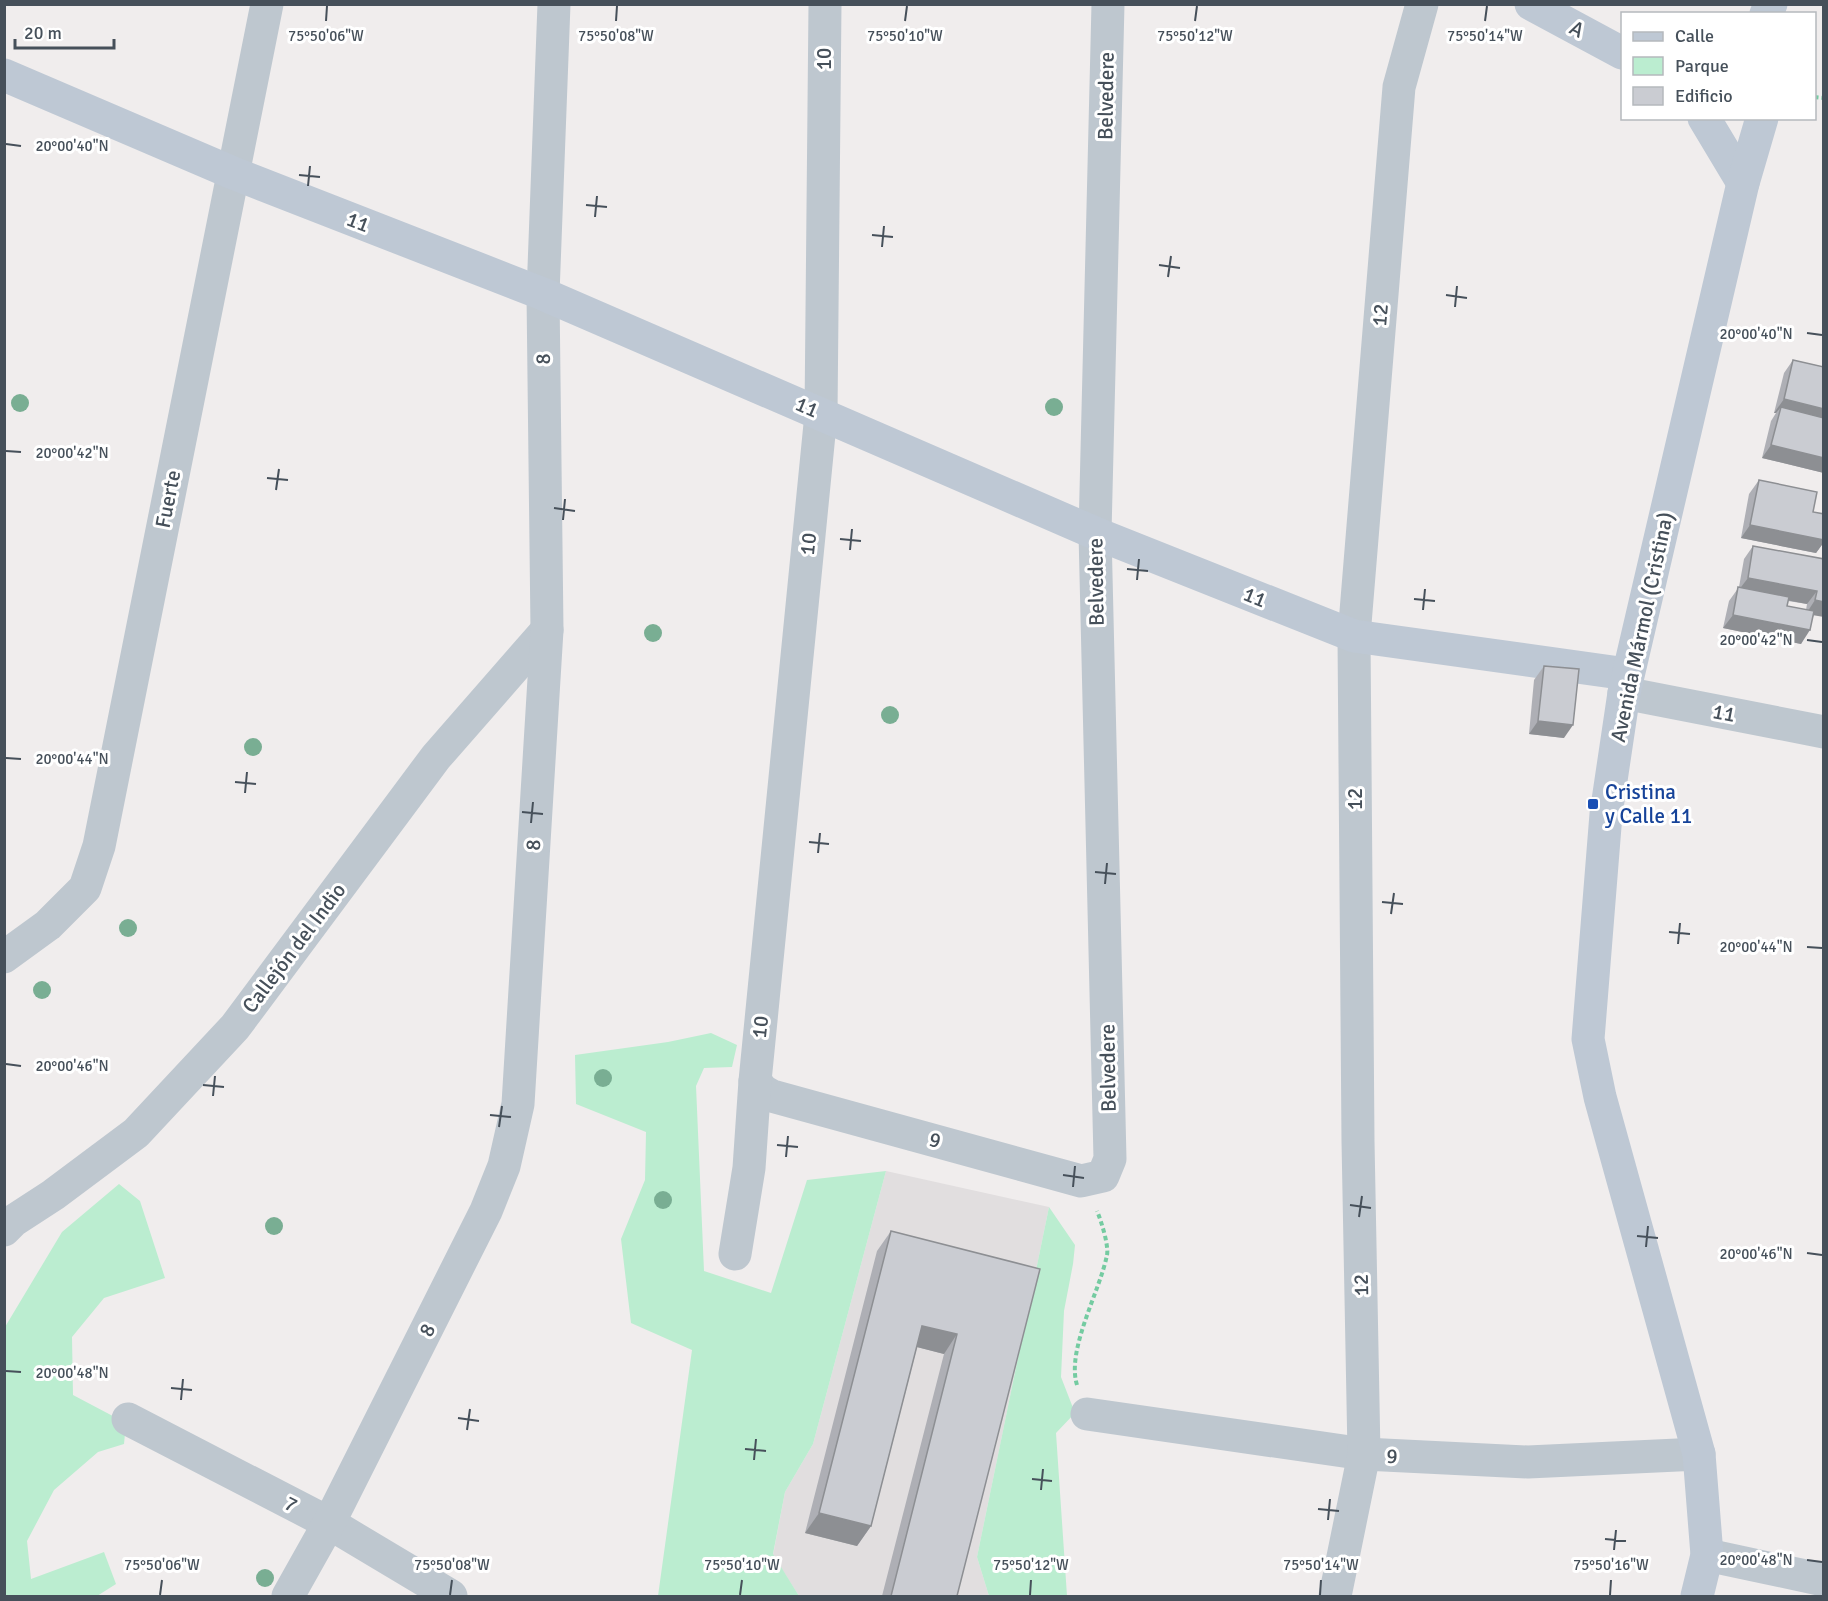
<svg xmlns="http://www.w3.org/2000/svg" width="1828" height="1601" viewBox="0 0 1828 1601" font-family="Signika,sans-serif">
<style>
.education{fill:#e1dedf}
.green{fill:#bbedd0}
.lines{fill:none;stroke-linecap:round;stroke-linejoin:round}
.path{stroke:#74cba1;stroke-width:4;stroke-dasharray:4.5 3;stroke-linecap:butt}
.minor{stroke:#bec7cf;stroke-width:33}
.secondary{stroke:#bec8d4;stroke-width:33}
.tree{fill:#79ae93}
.wall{fill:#aeafb5;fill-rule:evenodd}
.shaded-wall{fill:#8d8f93}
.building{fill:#caccd2;stroke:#8d8f93;stroke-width:1.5}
.ticks{fill:none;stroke:#46505a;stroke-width:2}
.transit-dot{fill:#1a4fb4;stroke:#fff;stroke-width:2}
.labels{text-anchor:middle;stroke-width:6;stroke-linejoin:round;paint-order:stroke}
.street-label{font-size:21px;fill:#46505a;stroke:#fff}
.transit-label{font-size:21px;fill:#164399;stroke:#fff;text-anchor:start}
.ticks-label{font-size:15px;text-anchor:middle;fill:#46505a;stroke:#fff;stroke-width:6;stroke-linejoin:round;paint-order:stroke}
</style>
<rect width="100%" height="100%" fill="#f0eded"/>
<!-- education -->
<path class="education" d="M886,1171L1049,1207L977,1557L989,1596H799L773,1555L785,1492L813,1444Z"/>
<!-- green -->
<g class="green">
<path d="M711,1033L737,1045L732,1067L704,1068L696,1086L704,1271L771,1293L807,1180L886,1171L813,1444L785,1492L773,1554L799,1596H658L692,1350L631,1323L621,1239L645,1180L646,1132L576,1104L575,1055L668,1042Z"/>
<path d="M119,1184L140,1201L165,1278L104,1298L72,1337L73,1395L126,1423L124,1444L98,1452L54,1490L27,1541L31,1579L104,1552L116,1584L97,1596H5V1327L62,1232Z"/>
<path d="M1049,1207L1075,1245L1073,1264L1064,1311L1061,1377L1075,1413L1056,1433L1067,1596H989L977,1557Z"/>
</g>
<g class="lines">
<!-- path -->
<g class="path">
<path d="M1814,97L1824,98"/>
<path d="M1077,1385C1066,1350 1100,1291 1107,1255C1109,1246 1101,1220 1097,1211"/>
</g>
<!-- minor -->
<g class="minor">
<path d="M1624,693L1824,732"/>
<path d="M4,957L48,925L85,888L99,846L267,4"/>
<path d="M755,1081L763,1091L772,1096L1081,1181L1103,1176L1110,1159L1095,533L1108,4"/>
<path d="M4,1230L13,1221L53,1195L136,1133L235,1027L436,757L547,630"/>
<path d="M735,1254L749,1168L755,1081L821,414L825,4"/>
<path d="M1087,1414L1364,1454L1528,1462L1699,1454"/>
<path d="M128,1419L329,1523L451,1596"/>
<path d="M1707,1555L1824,1580"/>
<path d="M288,1596L329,1523L486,1211L504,1166L518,1104L547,630L543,294L554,4"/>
<path d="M1335,1596L1364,1454L1358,1141L1354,636L1399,87L1422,4"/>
</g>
<!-- secondary -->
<g class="secondary">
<path d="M1531,4L1622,53"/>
<path d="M1766,14L1771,4"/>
<path d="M4,75L233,173L543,294L1095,533L1354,636L1627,674"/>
<path d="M1704,118L1743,183"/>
<path d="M1697,1596L1707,1555L1699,1454L1600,1097L1588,1039L1606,814L1624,693L1743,183L1762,118"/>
</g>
</g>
<!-- trees -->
<g class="tree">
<circle cx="20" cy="403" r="9"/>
<circle cx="1054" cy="407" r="9"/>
<circle cx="653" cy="633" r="9"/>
<circle cx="890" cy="715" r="9"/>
<circle cx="253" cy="747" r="9"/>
<circle cx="128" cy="928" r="9"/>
<circle cx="42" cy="990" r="9"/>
<circle cx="603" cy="1078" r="9"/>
<circle cx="663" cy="1200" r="9"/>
<circle cx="274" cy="1226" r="9"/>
<circle cx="265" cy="1578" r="9"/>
</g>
<!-- wall -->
<g class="wall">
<path d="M1793,360L1824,367V473L1762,458L1771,421L1776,413H1774L1784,373Z"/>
<path d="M1759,480L1813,512L1824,514V542L1816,553L1741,538L1749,494Z"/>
<path d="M1753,546L1824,559L1814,615L1801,644L1723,628L1729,601L1739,587L1744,559ZM1788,601L1807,604L1806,610L1787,606Z"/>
<path d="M1544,666L1564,738L1529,734L1534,680Z"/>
<path d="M891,1231L1040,1269L957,1596H882L944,1354L917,1347L871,1526L857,1546L805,1533L877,1251Z"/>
</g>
<!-- shaded-wall -->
<g class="shaded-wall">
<path d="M1784,399L1824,409V421L1781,407L1776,413H1774Z"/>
<path d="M1771,445L1824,458V473L1762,458Z"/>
<path d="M1750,525L1824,540V542L1816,553L1741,538Z"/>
<path d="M1748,578L1817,591L1807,604L1738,591Z"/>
<path d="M1815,600L1824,602V617L1806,614Z"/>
<path d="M1733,615L1810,630L1801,644L1723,628Z"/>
<path d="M1538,721L1573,725L1564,738L1529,734Z"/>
<path d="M922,1326L957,1334L944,1354L909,1345Z"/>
<path d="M819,1513L871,1526L857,1546L805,1533Z"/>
</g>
<!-- building -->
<g class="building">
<path d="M1793,360L1824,367V409L1784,399Z"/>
<path d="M1781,407L1824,418V458L1771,445Z"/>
<path d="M1759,480L1817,492L1813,512L1824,514V540L1750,525Z"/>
<path d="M1753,546L1824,559V602L1815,600L1817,591L1748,578Z"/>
<path d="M1738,587L1789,597L1787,606L1814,611L1810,630L1733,615Z"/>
<path d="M1544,666L1579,669L1573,725L1538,721Z"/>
<path d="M891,1231L1040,1269L957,1596H891L957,1334L922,1326L871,1526L819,1513Z"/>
</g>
<!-- ticks -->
<path class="ticks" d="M326,21L327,6M616,21L617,6M905,21L907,6M1195,21L1197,6M1485,21L1487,6M6,144L21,146M299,175L320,177M308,186L310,166M586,205L607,207M595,217L597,196M872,235L893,237M882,247L884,226M1159,265L1180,268M1168,277L1171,256M1446,295L1467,298M1455,307L1457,286M1807,333L1822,335M6,451L21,452M267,478L288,480M276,490L279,469M554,508L575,511M563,520L565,499M840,539L861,541M850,550L852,529M1127,569L1148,571M1137,580L1139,559M1414,599L1435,601M1423,610L1425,589M1807,640L1822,642M6,758L21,759M235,782L256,784M245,793L247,772M522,812L543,814M531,823L533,802M809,842L829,844M818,853L820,833M1095,872L1116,874M1105,884L1107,863M1382,902L1403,904M1391,914L1394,893M1669,932L1690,934M1678,944L1680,923M1807,947L1822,948M6,1064L21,1066M203,1085L224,1087M213,1096L215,1076M490,1115L511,1117M499,1127L502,1106M777,1145L798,1147M786,1157L788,1136M1063,1175L1084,1178M1073,1187L1075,1166M1350,1205L1371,1208M1359,1217L1362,1196M1637,1236L1658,1238M1646,1247L1648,1226M1807,1253L1822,1255M6,1371L21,1372M171,1388L192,1390M181,1400L183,1379M458,1418L479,1421M467,1430L470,1409M745,1449L766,1451M754,1460L756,1439M1032,1479L1052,1481M1041,1490L1043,1469M1318,1509L1339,1511M1328,1520L1330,1499M1605,1539L1626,1541M1614,1550L1616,1530M1807,1560L1822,1562M160,1595L162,1580M450,1595L452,1580M740,1595L742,1580M1030,1595L1031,1580M1320,1595L1321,1580M1610,1595L1611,1580"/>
<!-- markers -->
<rect class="transit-dot" x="1587" y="798" width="12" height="12" rx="3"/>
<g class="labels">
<!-- street labels -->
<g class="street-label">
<text transform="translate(1577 29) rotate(28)" y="7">A</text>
<text transform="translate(824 59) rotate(-90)" y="7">10</text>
<text transform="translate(1106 96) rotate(-89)" y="7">Belvedere</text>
<text transform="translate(358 222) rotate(21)" y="7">11</text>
<text transform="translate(1380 315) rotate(-85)" y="7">12</text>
<text transform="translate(543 359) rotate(-91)" y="7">8</text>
<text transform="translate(807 407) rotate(23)" y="7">11</text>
<text transform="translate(168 499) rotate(-79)" y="7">Fuerte</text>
<text transform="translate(808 544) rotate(-84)" y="7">10</text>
<text transform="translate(1096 582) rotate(-91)" y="7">Belvedere</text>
<text transform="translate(1255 597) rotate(22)" y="7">11</text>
<text transform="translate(1642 627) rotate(-78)" y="7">Avenida Mármol (Cristina)</text>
<text transform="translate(1724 713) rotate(11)" y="7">11</text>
<text transform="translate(1355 799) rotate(-90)" y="7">12</text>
<text transform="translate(533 845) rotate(-87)" y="7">8</text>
<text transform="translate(294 948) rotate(-53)" y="7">Callejón del Indio</text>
<text transform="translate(760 1027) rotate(-84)" y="7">10</text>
<text transform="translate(1108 1068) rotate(-91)" y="7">Belvedere</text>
<text transform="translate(935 1140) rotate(15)" y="7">9</text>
<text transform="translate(1361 1285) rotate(-91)" y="7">12</text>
<text transform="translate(427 1330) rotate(-63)" y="7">8</text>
<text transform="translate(1392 1456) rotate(3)" y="7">9</text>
<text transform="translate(291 1504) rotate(27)" y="7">7</text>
</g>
<!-- transit labels -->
<g class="transit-label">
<text x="1605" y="799">Cristina<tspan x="1605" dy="24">y Calle 11</tspan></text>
</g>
</g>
<g class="ticks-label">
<text x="326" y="41">75°50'06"W</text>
<text x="616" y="41">75°50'08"W</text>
<text x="905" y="41">75°50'10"W</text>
<text x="1195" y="41">75°50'12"W</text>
<text x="1485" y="41">75°50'14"W</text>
<text x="72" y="151">20°00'40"N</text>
<text x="1756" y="339">20°00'40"N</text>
<text x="72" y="458">20°00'42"N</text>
<text x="1756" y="645">20°00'42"N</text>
<text x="72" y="764">20°00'44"N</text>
<text x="1756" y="952">20°00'44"N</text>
<text x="72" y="1071">20°00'46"N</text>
<text x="1756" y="1259">20°00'46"N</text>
<text x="72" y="1378">20°00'48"N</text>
<text x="1756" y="1565">20°00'48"N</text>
<text x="162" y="1570">75°50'06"W</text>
<text x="452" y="1570">75°50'08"W</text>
<text x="742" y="1570">75°50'10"W</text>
<text x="1031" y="1570">75°50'12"W</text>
<text x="1321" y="1570">75°50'14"W</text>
<text x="1611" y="1570">75°50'16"W</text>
</g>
<!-- border -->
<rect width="1828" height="1601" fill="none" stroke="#46505a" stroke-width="12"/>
<!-- legend -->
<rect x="1621" y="12" width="195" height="108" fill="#ffffff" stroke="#b5b9bd" stroke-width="1.5"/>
<rect x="1633" y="32" width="30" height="9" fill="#bec8d4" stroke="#b5b9bd" stroke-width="1.5"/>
<text x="1675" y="42" font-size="18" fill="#46505a">Calle</text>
<rect x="1633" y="57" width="30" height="18" fill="#bbedd0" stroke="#b5b9bd" stroke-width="1.5"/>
<text x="1675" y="72" font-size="18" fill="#46505a">Parque</text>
<rect x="1633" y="87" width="30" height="18" fill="#caccd2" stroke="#b5b9bd" stroke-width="1.5"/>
<text x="1675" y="102" font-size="18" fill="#46505a">Edificio</text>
<!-- scale -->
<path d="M15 39v9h99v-9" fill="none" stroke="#46505a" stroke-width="3"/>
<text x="24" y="39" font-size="18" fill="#46505a" stroke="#ffffff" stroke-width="4.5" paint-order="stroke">20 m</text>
</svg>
